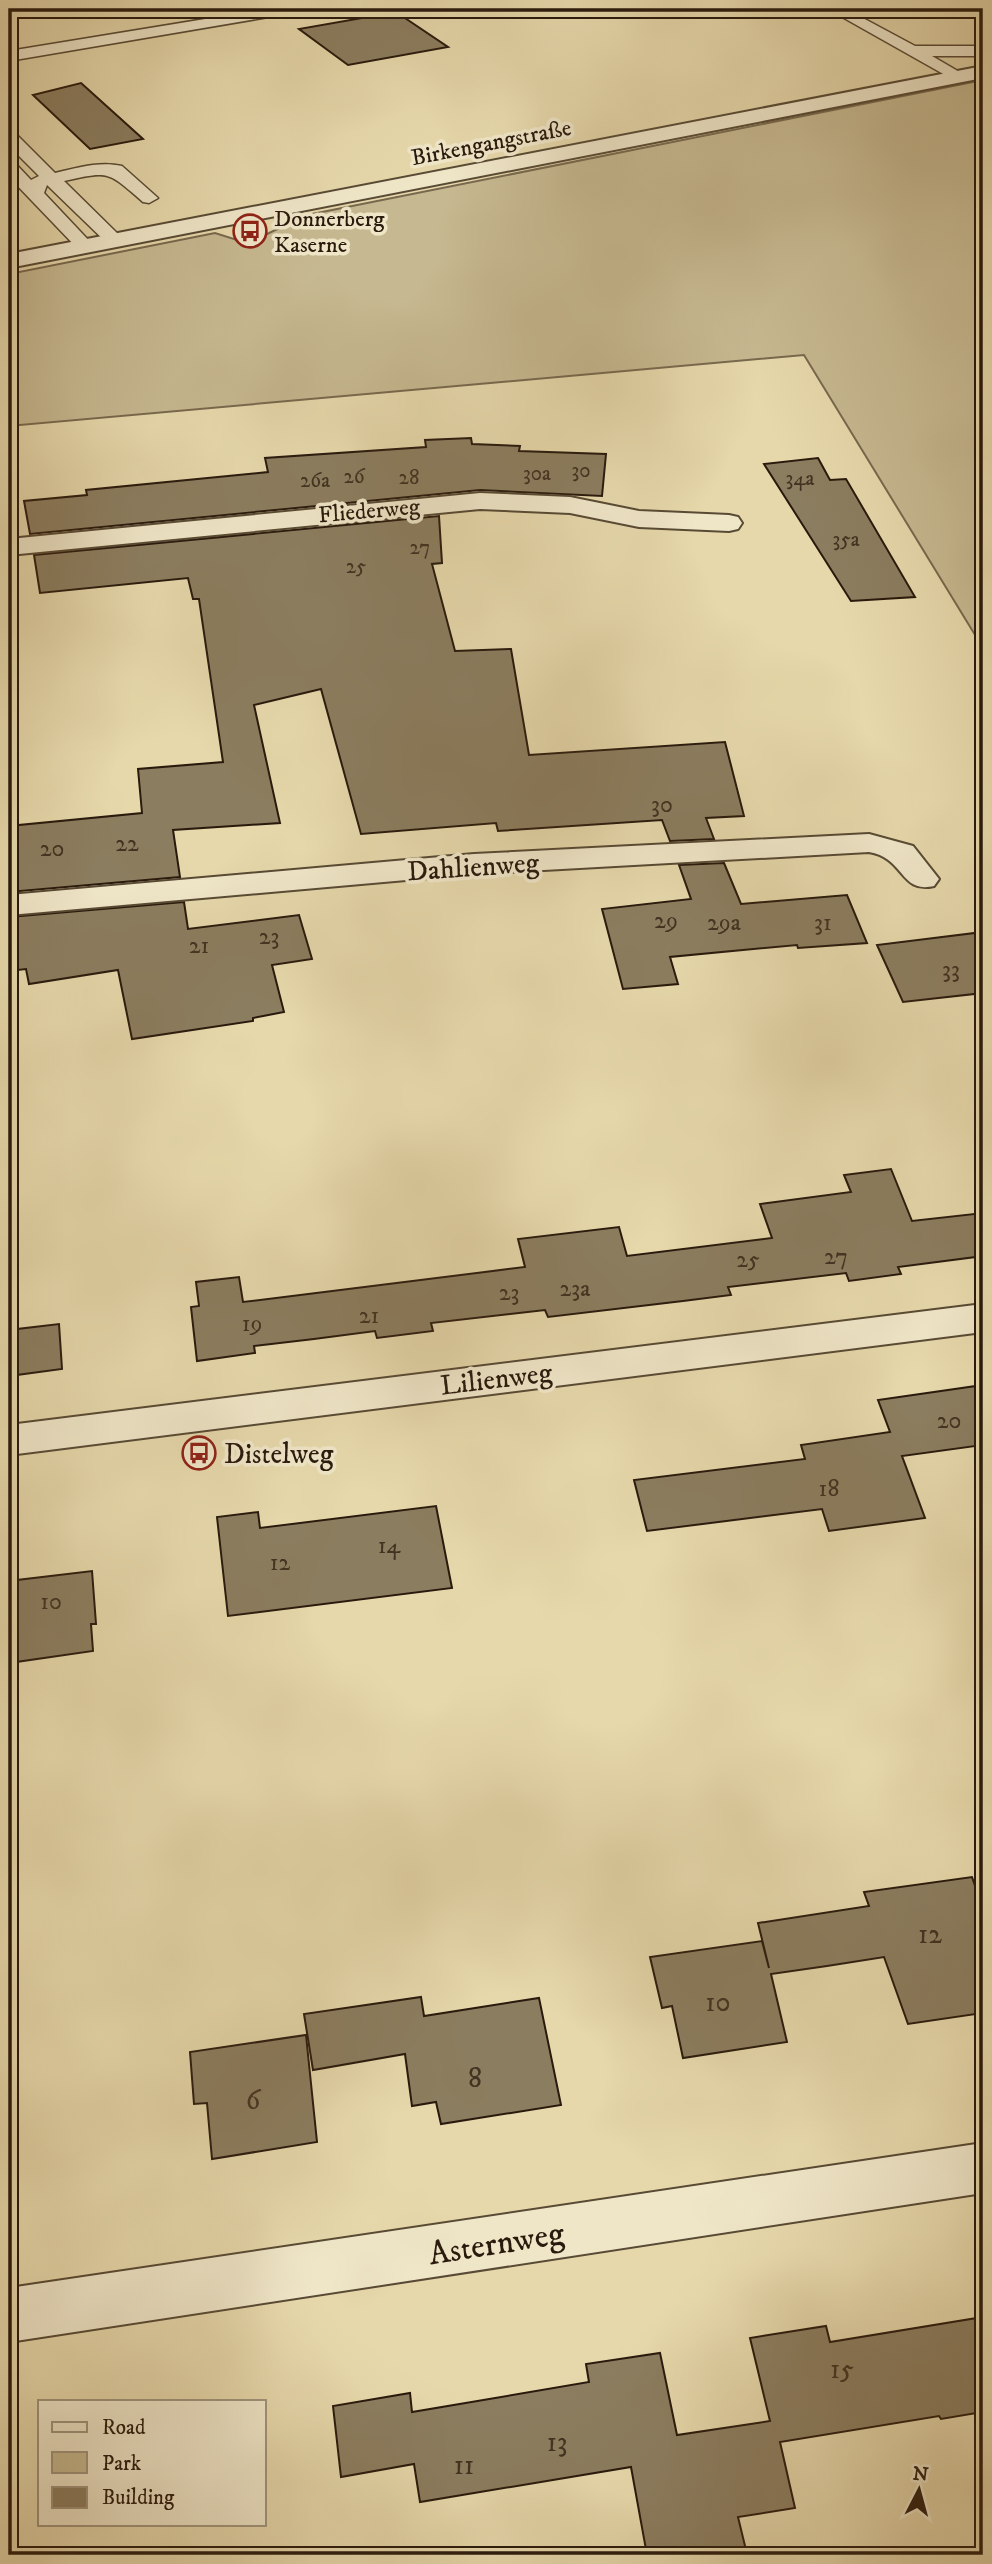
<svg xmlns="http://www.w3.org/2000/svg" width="992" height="2564" viewBox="0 0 992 2564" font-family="'IM FELL DW Pica',serif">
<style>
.green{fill:#c6b890;stroke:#78694e;stroke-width:2}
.building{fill:#8b7d5f;stroke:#291a0d;stroke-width:2}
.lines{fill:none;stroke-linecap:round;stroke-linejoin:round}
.service-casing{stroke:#584a34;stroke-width:3}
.minor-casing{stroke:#584a34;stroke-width:4}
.tertiary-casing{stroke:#584a34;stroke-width:4}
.service{fill:#efe6c8;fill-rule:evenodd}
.minor{fill:#efe6c8;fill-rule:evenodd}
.tertiary{fill:#efe6c8;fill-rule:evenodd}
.labels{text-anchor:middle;stroke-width:7;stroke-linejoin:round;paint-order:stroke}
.far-number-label{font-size:21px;fill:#423322}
.far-street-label{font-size:23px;fill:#291a0d;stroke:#efe6c8}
.far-poi-label{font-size:23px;fill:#291a0d;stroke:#efe6c8;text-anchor:start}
.number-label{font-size:24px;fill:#423322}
.street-label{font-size:28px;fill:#291a0d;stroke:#efe6c8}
.poi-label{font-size:28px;fill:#291a0d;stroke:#efe6c8;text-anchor:start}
.near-number-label{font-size:28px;fill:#423322}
.near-street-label{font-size:33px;fill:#291a0d;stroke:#efe6c8}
</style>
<rect width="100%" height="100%" fill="#e6d8ab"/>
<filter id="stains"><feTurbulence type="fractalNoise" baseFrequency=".00286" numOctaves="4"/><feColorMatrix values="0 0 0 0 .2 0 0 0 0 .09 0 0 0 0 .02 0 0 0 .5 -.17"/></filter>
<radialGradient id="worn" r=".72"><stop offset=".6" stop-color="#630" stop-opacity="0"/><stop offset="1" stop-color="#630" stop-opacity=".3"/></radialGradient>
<!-- green -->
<path class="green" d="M983,80V648L804,355L9,426V274L215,233L237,240L267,234L307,215Z"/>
<!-- building -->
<g class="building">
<path d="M396,12L448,47L348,65L299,29Z"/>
<path d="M81,83L143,139L90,149L33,95Z"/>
<path d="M471,438L472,444L520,446L519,451L606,454L602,496L480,490L30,534L24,501L87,495L86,490L268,472L265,458L426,447L425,440Z"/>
<path d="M818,458L830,480L846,479L915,597L851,601L764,464Z"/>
<path d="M439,516L442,563L432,564L455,651L511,649L529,755L725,742L744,816L706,818L714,839L670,841L662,820L498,831L496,823L361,834L321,689L254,705L280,823L173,830L180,877L9,892V826L142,813L138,769L223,762L199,599H193L188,578L40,593L34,555Z"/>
<path d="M724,863L741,904L847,895L867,943L798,948L797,945L670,957L678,984L623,989L602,909L691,899L679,865Z"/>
<path d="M184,902L188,929L299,915L312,959L272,965L284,1012L253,1018V1021L132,1039L118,970L29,984L26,969L9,971V917Z"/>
<path d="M983,932V993L903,1002L877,945Z"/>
<path d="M891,1169L912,1221L983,1213V1256L898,1267L901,1274L849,1281L846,1273L728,1287L731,1295L683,1301L548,1317L545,1310L431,1323L433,1331L377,1338L375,1331L314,1339L254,1346L255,1353L197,1361L191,1307L199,1306L196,1282L239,1277L243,1302L525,1267L518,1239L619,1227L627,1256L772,1238L760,1204L851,1192L844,1175Z"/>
<path d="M59,1324L62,1369L9,1376V1330Z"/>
<path d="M983,1385V1445L902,1456L925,1518L829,1531L822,1509L647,1531L634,1480L805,1459L801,1445L890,1432L878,1400Z"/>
<path d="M436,1506L452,1588L228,1616L217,1517L258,1512L260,1528Z"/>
<path d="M92,1571L96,1624H91L93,1651L9,1663V1581Z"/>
<path d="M972,1877L983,1909V2013L908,2024L884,1957L827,1966L771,1974L787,2042L683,2058L672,2006L662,2008L650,1957L762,1941L769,1968L758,1923L869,1906L864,1892Z"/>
<path d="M421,1997L424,2016L539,1998L561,2105L441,2124L436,2102L412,2106L405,2054L313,2070L304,2014Z"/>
<path d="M306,2035L317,2142L212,2159L207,2103L194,2104L190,2052Z"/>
<path d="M983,2317V2412L941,2419L939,2416L780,2442L795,2508L738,2517L746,2550L715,2555H647L631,2467L420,2502L414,2464L341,2477L333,2406L410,2393L412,2412L589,2382L586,2364L660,2353L677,2435L770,2421L750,2338L826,2326L830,2342Z"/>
</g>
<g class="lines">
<defs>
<g id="service">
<path d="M266,9H299L292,13L9,61V51Z"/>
<path d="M828,9H846L915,46H983V56H932L968,77L960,82L954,80Z"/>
<path d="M9,132L15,133L55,173C77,168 99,161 122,166L158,198L149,203L143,202C107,171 110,171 64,181L120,236L123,240L114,245L108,244L47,185L44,193L94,246L85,251L79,250L9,177V162L15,163L31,180L39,176L9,146Z"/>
</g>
<g id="minor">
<path d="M480,493L570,497L639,511L729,515L738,517L742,523L738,529L729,531L639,527L570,513L480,509L9,555V539Z"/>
<path d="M869,834L913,846L939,879L934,886C900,894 905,858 869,852L474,874L9,915V895L474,854Z"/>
<path d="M983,1304V1332L9,1455V1425Z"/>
<path d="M983,2143V2193L9,2342V2288Z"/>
</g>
<path id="tertiary" d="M983,66V78L9,268V254Z"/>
</defs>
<!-- service casing -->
<use href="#service" class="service-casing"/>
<!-- minor casing -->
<use href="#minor" class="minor-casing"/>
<!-- tertiary casing -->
<use href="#tertiary" class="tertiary-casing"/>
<!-- service -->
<use href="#service" class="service"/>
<!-- minor -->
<use href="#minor" class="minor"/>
<!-- tertiary -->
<use href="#tertiary" class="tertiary"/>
</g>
<!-- icons -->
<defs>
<symbol id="bus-ring" viewBox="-11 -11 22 22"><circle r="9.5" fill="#efe6c8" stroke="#8f2418" stroke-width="1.5"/><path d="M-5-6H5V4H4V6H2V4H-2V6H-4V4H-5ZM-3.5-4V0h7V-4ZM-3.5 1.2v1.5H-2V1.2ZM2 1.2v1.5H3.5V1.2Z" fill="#8f2418"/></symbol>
</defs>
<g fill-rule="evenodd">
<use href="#bus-ring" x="231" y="212" width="38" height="38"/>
<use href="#bus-ring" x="180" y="1434" width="38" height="38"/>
</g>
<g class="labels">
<!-- far-number labels -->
<g class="far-number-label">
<text x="581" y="477">30</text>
<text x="537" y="480">30a</text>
<text x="354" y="483">26</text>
<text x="409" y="484">28</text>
<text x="800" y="485">34a</text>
<text x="315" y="487">26a</text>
<text x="846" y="546">35a</text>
<text x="420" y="554">27</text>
<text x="356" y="573">25</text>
</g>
<!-- far-street labels -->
<g class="far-street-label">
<text transform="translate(491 142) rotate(-11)" y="8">Birkengangstraße</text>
<text transform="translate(369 510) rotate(-5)" y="8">Fliederweg</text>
</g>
<!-- far-poi labels -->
<g class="far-poi-label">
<text x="274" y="226">Donnerberg<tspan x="274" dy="26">Kaserne</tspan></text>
</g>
<!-- number labels -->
<g class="number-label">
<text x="662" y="812">30</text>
<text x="127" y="851">22</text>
<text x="52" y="856">20</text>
<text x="666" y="928">29</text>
<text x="724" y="930">29a</text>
<text x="823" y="930">31</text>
<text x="269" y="944">23</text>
<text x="199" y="953">21</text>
<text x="951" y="977">33</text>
<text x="836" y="1264">27</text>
<text x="748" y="1267">25</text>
<text x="575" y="1296">23a</text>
<text x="509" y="1300">23</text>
<text x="369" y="1323">21</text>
<text x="252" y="1331">19</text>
<text x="949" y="1428">20</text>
<text x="829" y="1496">18</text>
<text x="389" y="1553">14</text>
<text x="280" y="1570">12</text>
<text x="51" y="1609">10</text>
</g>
<!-- street labels -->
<g class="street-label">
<text transform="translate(473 866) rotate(-4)" y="10">Dahlienweg</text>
<text transform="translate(496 1378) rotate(-7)" y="10">Lilienweg</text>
</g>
<!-- poi labels -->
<g class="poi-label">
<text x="224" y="1463">Distelweg</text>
</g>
<!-- near-number labels -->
<g class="near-number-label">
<text x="930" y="1943">12</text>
<text x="718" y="2011">10</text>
<text x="475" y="2087">8</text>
<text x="253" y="2109">6</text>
<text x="842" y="2378">15</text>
<text x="557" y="2451">13</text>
<text x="464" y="2474">11</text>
</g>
<!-- near-street labels -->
<g class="near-street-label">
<text transform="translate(496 2242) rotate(-9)" y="12">Asternweg</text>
</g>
</g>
<!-- margin -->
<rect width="992" height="2564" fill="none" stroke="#e6d8ab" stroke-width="35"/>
<rect x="10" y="10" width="971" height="2543" fill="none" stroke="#291a0d" stroke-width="3.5"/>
<rect x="18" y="18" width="957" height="2529" fill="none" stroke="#291a0d" stroke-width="2"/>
<!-- legend -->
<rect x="38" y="2400" width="228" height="126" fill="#efe6c8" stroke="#a0947d" stroke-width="2"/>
<rect x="52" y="2422" width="35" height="10" fill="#efe6c8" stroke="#a0947d" stroke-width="2"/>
<text x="102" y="2434" font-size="21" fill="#291a0d">Road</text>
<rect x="52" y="2452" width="35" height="21" fill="#c6b890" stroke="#a0947d" stroke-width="2"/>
<text x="102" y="2470" font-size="21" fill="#291a0d">Park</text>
<rect x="52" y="2487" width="35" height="21" fill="#8b7d5f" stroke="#a0947d" stroke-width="2"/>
<text x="102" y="2504" font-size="21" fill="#291a0d">Building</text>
<!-- north arrow -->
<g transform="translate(919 2490) rotate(6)" stroke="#efe6c8" stroke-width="5" paint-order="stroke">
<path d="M0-5L12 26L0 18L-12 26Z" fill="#291a0d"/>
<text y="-10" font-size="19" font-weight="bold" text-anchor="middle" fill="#291a0d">N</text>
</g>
<rect width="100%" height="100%" filter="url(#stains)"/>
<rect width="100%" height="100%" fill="url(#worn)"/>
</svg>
